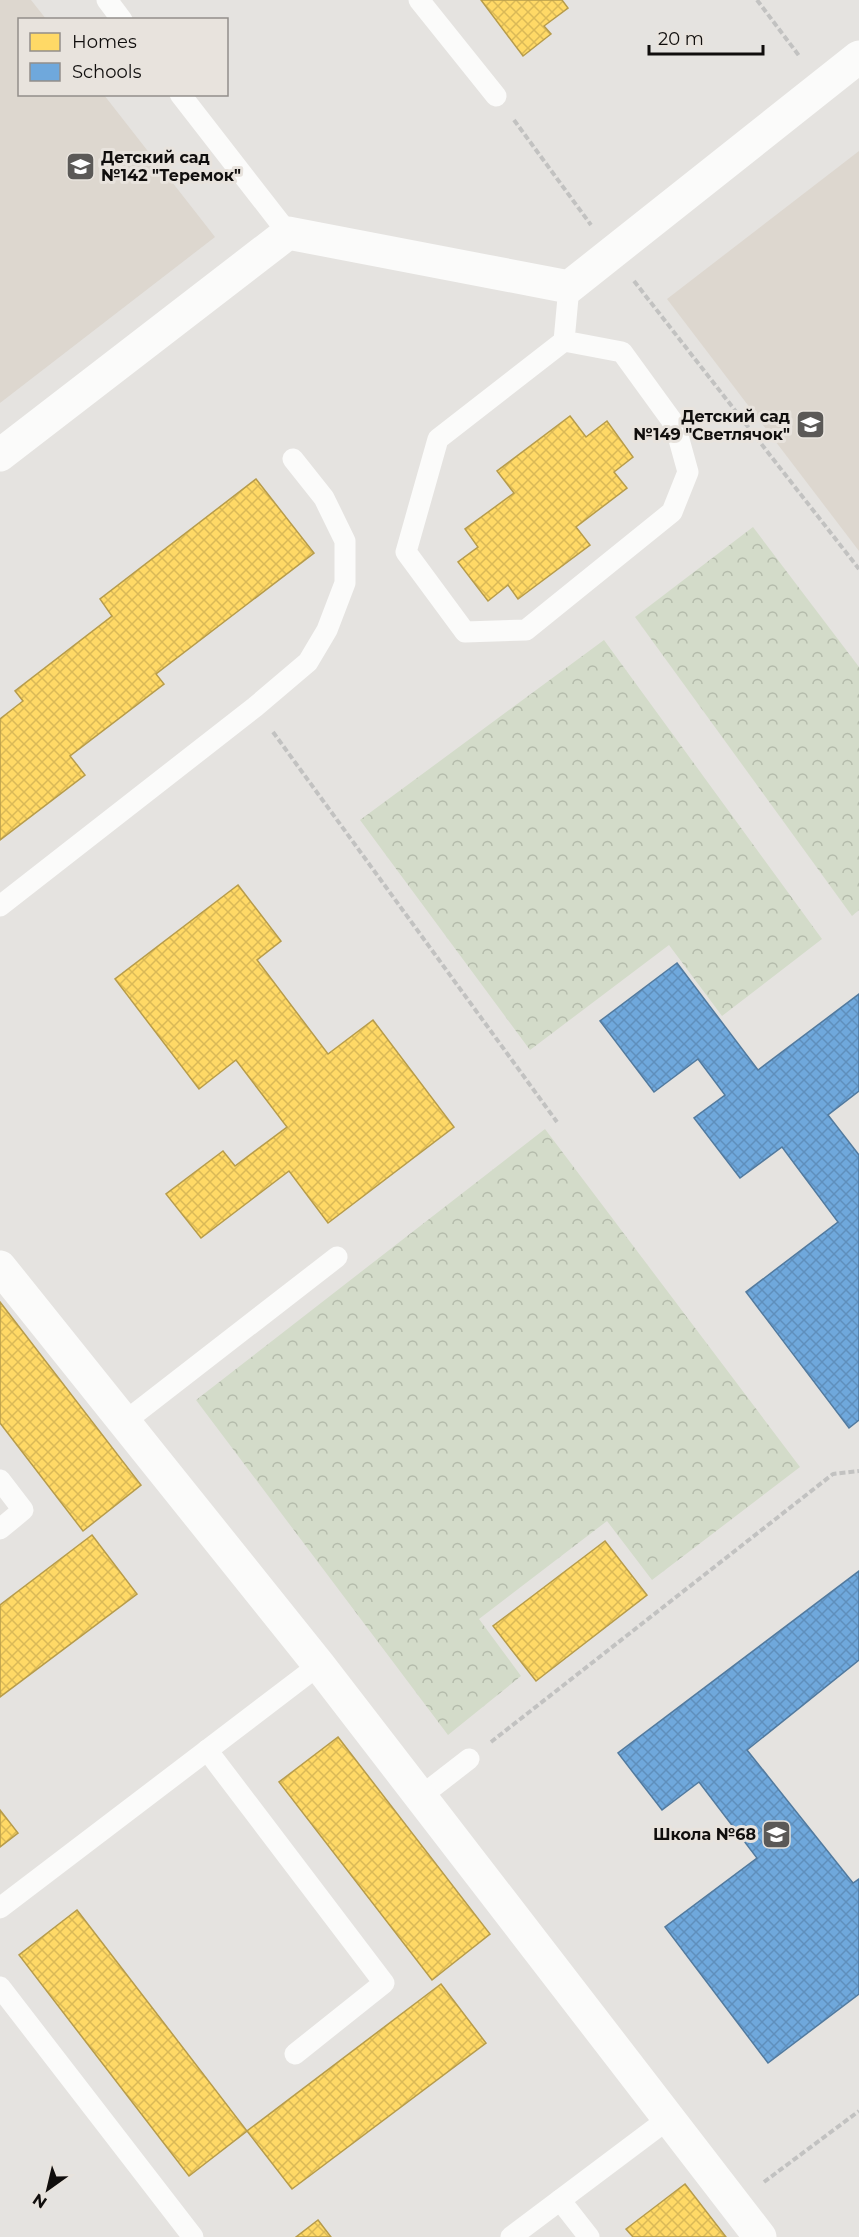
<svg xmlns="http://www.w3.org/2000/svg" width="859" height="2237" viewBox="0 0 859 2237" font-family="Montserrat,sans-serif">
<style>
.built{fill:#ddd7cf}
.forest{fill:url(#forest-crowns)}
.homes{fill:url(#homes-cross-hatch);stroke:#b79c4b;stroke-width:1.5}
.schools{fill:url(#schools-cross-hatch);stroke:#527a9e;stroke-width:1.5}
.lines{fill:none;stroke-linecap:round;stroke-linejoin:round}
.path{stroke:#c2c2c1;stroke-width:4;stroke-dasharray:6 3;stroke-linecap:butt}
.lane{stroke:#fbfbfa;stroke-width:21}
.street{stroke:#fbfbfa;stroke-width:33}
.labels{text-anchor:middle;stroke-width:6;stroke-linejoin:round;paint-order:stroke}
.poi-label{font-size:16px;font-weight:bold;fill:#100e0d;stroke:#e8e3dd;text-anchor:end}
</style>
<defs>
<pattern id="forest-crowns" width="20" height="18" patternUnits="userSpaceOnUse" patternTransform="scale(1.5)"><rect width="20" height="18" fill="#d3dbc9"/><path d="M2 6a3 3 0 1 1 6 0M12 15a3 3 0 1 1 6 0" fill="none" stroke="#b4bbab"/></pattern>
<pattern id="homes-cross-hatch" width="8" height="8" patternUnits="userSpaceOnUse" patternTransform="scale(1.5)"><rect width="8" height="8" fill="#ffd966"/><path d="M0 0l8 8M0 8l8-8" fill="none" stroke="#dab957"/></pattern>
<pattern id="schools-cross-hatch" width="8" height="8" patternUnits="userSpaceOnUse" patternTransform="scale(1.5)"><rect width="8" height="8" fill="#6fa8dc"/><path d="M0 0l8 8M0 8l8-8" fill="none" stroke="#5f8fbc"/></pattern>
</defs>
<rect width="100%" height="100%" fill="#e5e3e0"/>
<!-- built -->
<g class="built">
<path d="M0,0H31L46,19L20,20V94L104,95L215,237L0,403Z"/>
<path d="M859,151V551L667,299Z"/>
</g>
<!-- forest -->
<g class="forest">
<path d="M753,527L859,667V910L852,916L635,617Z"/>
<path d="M604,640L822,939L722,1016L669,945L530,1050L360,820Z"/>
<path d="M545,1129L800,1467L652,1580L607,1521L479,1619L521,1676L448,1735L196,1400Z"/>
</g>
<!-- homes -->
<g class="homes">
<path d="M481,0H562L568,8L544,26L551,34L523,56Z"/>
<path d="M570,416L586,437L607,421L633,457L614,472L627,488L576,527L590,545L518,599L508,585L488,601L458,562L478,547L465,529L514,493L497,471Z"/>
<path d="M256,479L314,553L156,674L164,684L70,756L85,775L0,840V719L23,701L15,691L112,616L100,599Z"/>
<path d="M238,885L281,941L257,960L328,1054L373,1020L454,1127L328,1223L289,1171L201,1238L166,1194L223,1151L235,1166L287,1127L236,1060L199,1089L115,979Z"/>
<path d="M0,1302L141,1485L83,1531L0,1423Z"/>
<path d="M92,1535L137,1594L0,1697V1605Z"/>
<path d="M605,1541L647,1595L536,1681L493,1626Z"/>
<path d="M338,1737L490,1934L432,1980L279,1782Z"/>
<path d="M0,1810L18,1833L0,1847Z"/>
<path d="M77,1910L247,2131L189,2176L19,1955Z"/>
<path d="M441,1984L486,2043L292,2189L247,2131Z"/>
<path d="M685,2184L726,2237H633L626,2229Z"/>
<path d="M318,2220L331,2237H296Z"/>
</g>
<!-- schools -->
<g class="schools">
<path d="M677,963L758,1070L859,994V1091L828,1115L859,1155V1420L849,1428L746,1292L838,1222L782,1147L740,1178L694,1118L725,1095L698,1059L654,1092L600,1021Z"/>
<path d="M859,1571V1660L747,1750L853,1883L859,1879V1994L768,2063L665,1927L757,1858L699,1782L662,1810L618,1753Z"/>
</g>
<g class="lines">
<!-- path -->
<g class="path">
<path d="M757,0L800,57"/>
<path d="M514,120L591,225"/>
<path d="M634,281L859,569"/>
<path d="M273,732L557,1122"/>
<path d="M491,1742L833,1474L859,1471"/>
<path d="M764,2182L859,2111"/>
</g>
<!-- lane -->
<g class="lane">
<path d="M107,0L122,20"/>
<path d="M419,0L496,96"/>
<path d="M180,94L288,233"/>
<path d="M564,341L622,352L675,425L688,472L672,512L526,630L465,632L406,552L438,439L564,341L569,287"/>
<path d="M0,906L255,707L308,662L327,630L345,583V541L324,498L293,459"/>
<path d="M123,1423L337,1257"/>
<path d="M0,1480L23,1510L0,1529"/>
<path d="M207,1750L384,1983L295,2054"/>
<path d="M420,1797L469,1759"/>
<path d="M0,1908L319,1665"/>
<path d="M0,1987L193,2237"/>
<path d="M560,2200L589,2237"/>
<path d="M511,2237L668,2119"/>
</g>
<!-- street -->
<g class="street">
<path d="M0,455L288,233L569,287L859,57"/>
<path d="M0,1267L319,1665L760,2237"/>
</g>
</g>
<!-- icons -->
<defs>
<symbol id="school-square" viewBox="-11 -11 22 22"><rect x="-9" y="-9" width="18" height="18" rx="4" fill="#5b5957" stroke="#e8e3dd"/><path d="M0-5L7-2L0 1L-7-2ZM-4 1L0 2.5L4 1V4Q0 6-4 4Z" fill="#fff"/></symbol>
</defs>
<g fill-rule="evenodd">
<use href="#school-square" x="64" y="150" width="33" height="33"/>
<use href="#school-square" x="794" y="408" width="33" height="33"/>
<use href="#school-square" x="760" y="1818" width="33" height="33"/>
</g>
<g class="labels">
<!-- poi labels -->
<g class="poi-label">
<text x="101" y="163" text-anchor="start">Детский сад<tspan x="101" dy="18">№142 "Теремок"</tspan></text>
<text x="790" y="422">Детский сад<tspan x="790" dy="18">№149 "Светлячок"</tspan></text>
<text x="756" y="1840">Школа №68</text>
</g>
</g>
<!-- legend -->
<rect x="18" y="18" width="210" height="78" fill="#e8e3dd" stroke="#928e8a" stroke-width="1.5"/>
<rect x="30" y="33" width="30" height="18" fill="#ffd966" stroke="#928e8a" stroke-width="1.5"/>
<text x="72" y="48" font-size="18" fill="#100e0d">Homes</text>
<rect x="30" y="63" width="30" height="18" fill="#6fa8dc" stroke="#928e8a" stroke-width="1.5"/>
<text x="72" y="78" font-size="18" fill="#100e0d">Schools</text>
<!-- north arrow -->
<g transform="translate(48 2189) rotate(214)" stroke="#e8e3dd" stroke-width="4.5" paint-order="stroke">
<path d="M0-4.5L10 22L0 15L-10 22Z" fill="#100e0d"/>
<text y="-9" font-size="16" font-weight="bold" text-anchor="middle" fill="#100e0d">N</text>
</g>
<!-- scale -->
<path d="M649 45v9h114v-9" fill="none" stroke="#100e0d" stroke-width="3"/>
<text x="658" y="45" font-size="18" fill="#100e0d" stroke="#e8e3dd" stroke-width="4.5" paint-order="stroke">20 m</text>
</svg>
